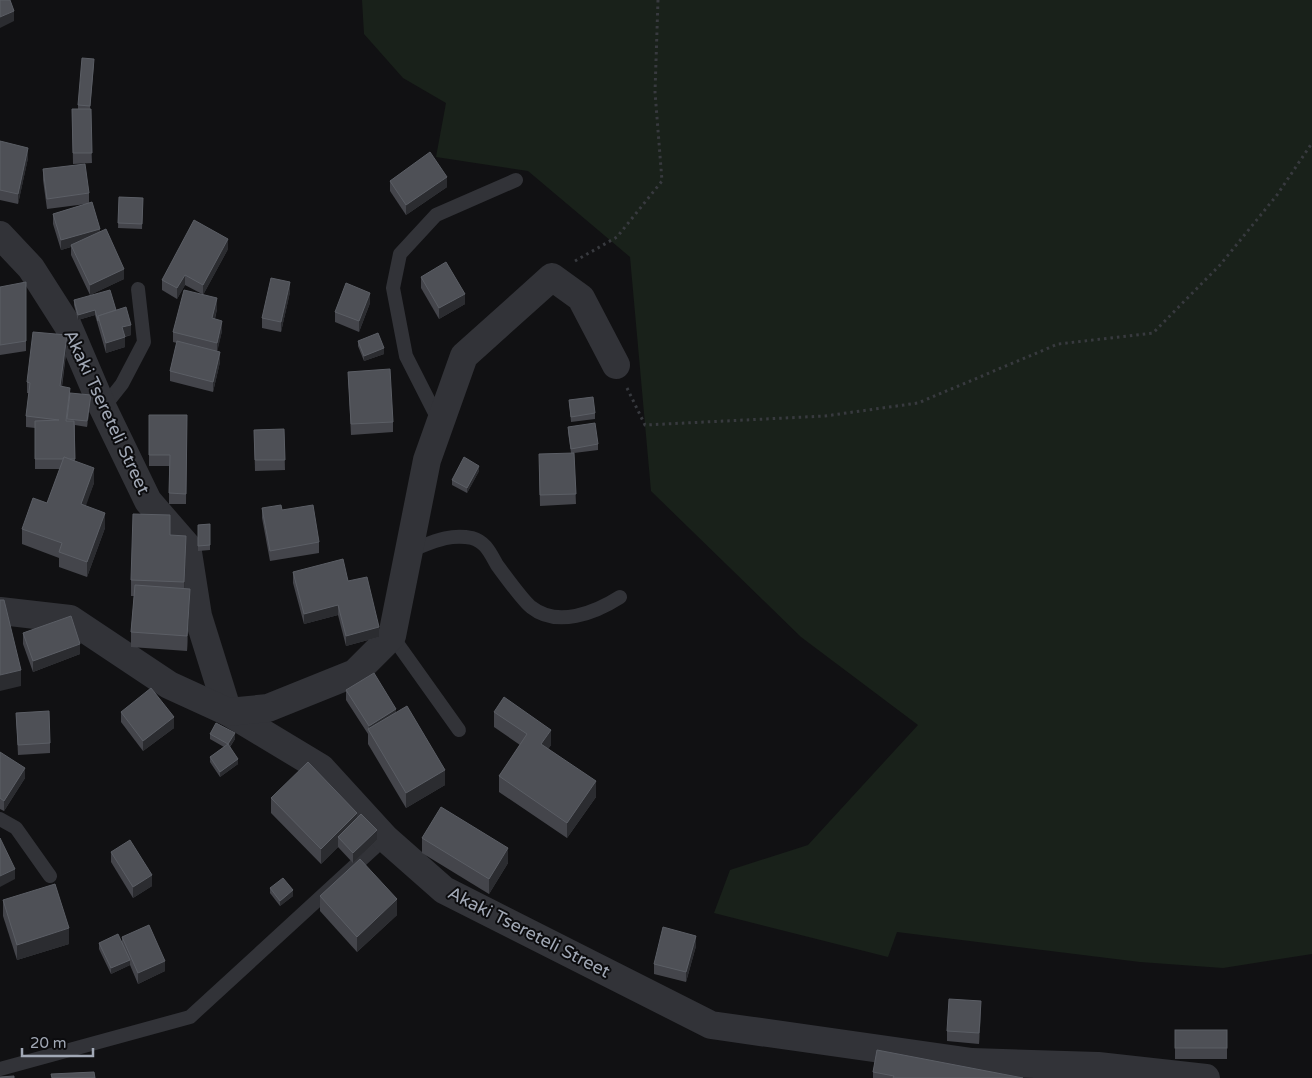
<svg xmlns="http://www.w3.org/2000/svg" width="1312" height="1078" viewBox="0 0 1312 1078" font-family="'Varela Round',sans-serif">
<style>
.green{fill:#19211a}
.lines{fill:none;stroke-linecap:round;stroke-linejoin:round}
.path{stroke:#383a3f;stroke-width:3;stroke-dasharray:2.5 4;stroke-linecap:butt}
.lane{stroke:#323338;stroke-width:14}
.street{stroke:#323338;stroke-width:28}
.wall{fill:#44454b}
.shaded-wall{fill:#2b2c30}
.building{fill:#4e5056;stroke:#5b5e65}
.labels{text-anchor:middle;stroke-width:4;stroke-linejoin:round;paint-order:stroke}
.street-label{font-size:18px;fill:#a1a8b5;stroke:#0c0c0e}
</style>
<rect width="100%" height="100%" fill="#111113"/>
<!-- green -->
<path class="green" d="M362,0H1312V954L1223,968L1140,962L897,932L888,957L714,913L730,870L808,845L918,725L801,637L651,491L630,257L528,171L436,157L446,103L403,78L364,34Z"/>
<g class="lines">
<!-- path -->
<g class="path">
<path d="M575,261L617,237L662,181L655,92L658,0"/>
<path d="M627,388L645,425L825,416L918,403L1058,344L1153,333L1220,265L1277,195L1312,143"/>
</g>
<!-- lane -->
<g class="lane">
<path d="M103,408L122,384L144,342L138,289"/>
<path d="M440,423L406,356L393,288L400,254L436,215L516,180"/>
<path d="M409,551C431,543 448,533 472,538C486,542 490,553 497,565C503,573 523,601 531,607C557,628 595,613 620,597"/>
<path d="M392,636L459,730"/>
<path d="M0,819L16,828L50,876"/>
<path d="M0,1069L190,1017L385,838"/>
</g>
<!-- street -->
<g class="street">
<path d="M0,235L31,268L68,326L103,408L148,501L187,546L198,616L228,712L321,768L385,838L444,890L711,1025L972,1062L1098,1066L1206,1078"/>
<path d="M0,611L70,619L169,685L228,712L268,708L355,673L392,636L427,460L464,356L552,277L581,298L616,365"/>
</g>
</g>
<!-- wall -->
<g class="wall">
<path d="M94,64L90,109L92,163L73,164L72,109H78V105Z"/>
<path d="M0,141L28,158L18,204L0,200Z"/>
<path d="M43,169L89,193V203L100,232L124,279L90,295L71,255V247L61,250L53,224V214L86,204L47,209L43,180Z"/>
<path d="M390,181L447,187L406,215L390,191Z"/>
<path d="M119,197L143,198L142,229L118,228Z"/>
<path d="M228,249L203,295L217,309L215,319L222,331L217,351L220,362L213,392L170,381V371L177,343L173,342V332L202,294L185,285L177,299L162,290V280Z"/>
<path d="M421,277L465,304L439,319L421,288Z"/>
<path d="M0,287L26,341V351L0,355Z"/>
<path d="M290,292L281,332L262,328V318Z"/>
<path d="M74,300L116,310L131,335L125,337V347L106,353L95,315L78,320L74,305Z"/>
<path d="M370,303L359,332L335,322V312Z"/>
<path d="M358,341L384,354L364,361L358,346Z"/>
<path d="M67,346L62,387L70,393L91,400L87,427L75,425V461L94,483L85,506L105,528L87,577L59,567V558L22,544V529L47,503L60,469H35V428L26,427V416L29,393H27V382Z"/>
<path d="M348,372L393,422V432L351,435Z"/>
<path d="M569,400L595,413V419L571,422Z"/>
<path d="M149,415H187L186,504H169V466H149Z"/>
<path d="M568,427L598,444V450L574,453L576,504L540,506L539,465L571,453L568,432Z"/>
<path d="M284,429L285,470L255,471L254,430Z"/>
<path d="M479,471L467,493L452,485V480Z"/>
<path d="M262,508L282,510L319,542V553L270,561L262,518Z"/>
<path d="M210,524V550L198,551V525Z"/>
<path d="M170,535L186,551L184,589L190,604L187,651L131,647V632L134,596H131V580Z"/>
<path d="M293,572L348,581L379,637L346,646L338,615L304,624L293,583Z"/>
<path d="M23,633L80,654L33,672L23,644Z"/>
<path d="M346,690L396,712L445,785L406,808L368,744V734L346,700Z"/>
<path d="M121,712L174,728L143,751L121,722Z"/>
<path d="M494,712L551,745L548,749L596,797L567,838L499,792V776L520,745L494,727Z"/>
<path d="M16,713L50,743V753L18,755Z"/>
<path d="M210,734L235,739L230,747L238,764L220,777L210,762V757L224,747L210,739Z"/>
<path d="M0,752L25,778L4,811L0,809Z"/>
<path d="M271,798L357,818L377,840L353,863L338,847L321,864L271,813Z"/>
<path d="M422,838L508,863L489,894L422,853Z"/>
<path d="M111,852L152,886L133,898L111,862Z"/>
<path d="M270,888L293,896L280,906L270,893Z"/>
<path d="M320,896L397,915L357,952L320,911Z"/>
<path d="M3,900L69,944L17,960L3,916Z"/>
<path d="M122,937L165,971L138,984L130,965L111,974L99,949V943L122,942Z"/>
<path d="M696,946L686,982L654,974V964Z"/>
<path d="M981,1012L979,1044L947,1041V1031Z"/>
<rect x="1175" y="1030" width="52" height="29"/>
<path d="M873,1072L1023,1078H873Z"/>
</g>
<!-- shaded-wall -->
<g class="shaded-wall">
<path d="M14,11V21L0,28V17Z"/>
<path d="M28,148V158L18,204V194Z"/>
<path d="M447,177V187L406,215V205Z"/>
<path d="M100,229V239L71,245V247L61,250V240Z"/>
<path d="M228,239V249L203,295V285Z"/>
<path d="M124,269V279L90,295V285Z"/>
<path d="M185,275V285L177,299V288Z"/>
<path d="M290,282V292L281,332V322Z"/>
<path d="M370,293V303L359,332V321Z"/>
<path d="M465,294V304L439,319V308Z"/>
<path d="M217,298V309L212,329V318Z"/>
<path d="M95,310V315L78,320V315Z"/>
<path d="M222,321V331L217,353V343Z"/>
<path d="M131,325V335L122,337V327Z"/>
<path d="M67,335V346L60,397V386Z"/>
<path d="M125,337V347L106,353V343Z"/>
<path d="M384,348V354L364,361V356Z"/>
<path d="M220,352V362L213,392V382Z"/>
<path d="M91,395V400L87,427V421Z"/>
<path d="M479,466V471L467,493V488Z"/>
<path d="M94,468V483L81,520V504Z"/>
<path d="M105,513V528L87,577V562Z"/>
<path d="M186,536V551L184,597V582Z"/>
<path d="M190,589V604L187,651V636Z"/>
<path d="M338,605V615L304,624V614Z"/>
<path d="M379,627V637L346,646V636Z"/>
<path d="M80,644V654L33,672V661Z"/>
<path d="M21,670V686L0,691V675Z"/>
<path d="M396,709V719L369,731V726Z"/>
<path d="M174,717V728L143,751V741Z"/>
<path d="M551,730V745L541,759V744Z"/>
<path d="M235,733V739L228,749V744Z"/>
<path d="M238,759V764L220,777V772Z"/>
<path d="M25,768V778L4,811V801Z"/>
<path d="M445,770V785L406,808V793Z"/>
<path d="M596,781V797L567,838V823Z"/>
<path d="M357,813V829L338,837V847L321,864V849Z"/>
<path d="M377,830V840L353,863V853Z"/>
<path d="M508,848V863L489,894V879Z"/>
<path d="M15,869V879L0,887V876Z"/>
<path d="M152,875V886L133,898V887Z"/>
<path d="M293,890V896L280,906V901Z"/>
<path d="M397,899V915L357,952V937Z"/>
<path d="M69,928V944L17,960V945Z"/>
<path d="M696,936V946L686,982V972Z"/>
<path d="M130,960V965L111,974V968Z"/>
<path d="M165,961V971L138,984V973Z"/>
<path d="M981,1001V1012L979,1044V1033Z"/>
</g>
<!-- building -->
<g class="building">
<path d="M0,0H10L14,11L0,17Z"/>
<path d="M82,58L94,59L90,106L78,105Z"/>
<path d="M72,109H91L92,153H73Z"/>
<path d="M0,141L28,148L18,194L0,190Z"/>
<path d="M430,152L447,177L406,205L390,181Z"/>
<path d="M85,164L89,193L47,199L43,169Z"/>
<path d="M119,197L143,198L142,224L118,223Z"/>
<path d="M92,202L100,229L61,240L53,214Z"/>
<path d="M194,220L228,239L203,285L185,275L177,288L162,280Z"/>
<path d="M106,229L124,269L90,285L71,245Z"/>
<path d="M446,262L465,294L439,308L421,277Z"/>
<path d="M271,278L290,282L281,322L262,318Z"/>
<path d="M26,282V341L0,345V287Z"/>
<path d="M346,283L370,293L359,321L335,312Z"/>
<path d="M110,290L116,310L98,316V321L95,310L78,315L74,300Z"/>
<path d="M184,290L217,298L212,318L222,321L217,343L173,332Z"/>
<path d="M126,307L131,325L122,327L125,337L106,343L98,316Z"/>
<path d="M33,332L67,335L60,386L70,388L66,421H74L75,459H69L64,457L63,459H35V421L59,420L26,416L30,383L27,382Z"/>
<path d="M378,333L384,348L364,356L358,341Z"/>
<path d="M177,341L220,352L213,382L170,371Z"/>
<path d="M390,369L393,422L351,424L348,372Z"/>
<path d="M70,393L91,395L87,421L67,419Z"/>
<path d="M593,397L595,413L571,417L569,400Z"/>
<path d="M149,415H187L186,494L169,493L170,455H149Z"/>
<path d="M595,423L598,444L571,449L568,427Z"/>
<path d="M284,429L285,460H255L254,430Z"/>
<path d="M574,453L576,494L540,495L539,454Z"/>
<path d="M64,457L94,468L81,504L105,513L87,562L59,552L62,543L22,529L33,498L47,503Z"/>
<path d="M464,457L479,466L467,488L452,480Z"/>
<path d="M281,505L282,510L313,505L319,542L270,551L262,508Z"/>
<path d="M133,514L170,515V535L186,536L184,582L131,580Z"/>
<path d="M210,524V545L198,546V525Z"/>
<path d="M343,559L348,581L367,577L379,627L346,636L338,605L304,614L293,572Z"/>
<path d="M135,585L190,589L187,636L131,632Z"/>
<path d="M0,600H4L21,670L0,675Z"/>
<path d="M71,616L80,644L33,661L23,633Z"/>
<path d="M374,673L396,709L369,726L346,690Z"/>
<path d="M151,688L174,717L143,741L121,712Z"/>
<path d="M504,697L551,730L541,744L596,781L567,823L499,776L527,734L494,712Z"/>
<path d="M407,706L445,770L406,793L368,729Z"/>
<path d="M49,711L50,743L18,745L16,713Z"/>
<path d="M216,723L235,733L228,744L238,759L220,772L210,757L228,744L210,734Z"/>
<path d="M0,752L25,768L4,801L0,798Z"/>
<path d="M308,762L357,813L321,849L271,798Z"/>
<path d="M441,807L508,848L489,879L422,838Z"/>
<path d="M361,814L377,830L353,853L338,837Z"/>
<path d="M0,838L15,869L0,876Z"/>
<path d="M130,840L152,875L133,887L111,852Z"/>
<path d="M360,859L397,899L357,937L320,896Z"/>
<path d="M283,878L293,890L280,901L270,888Z"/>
<path d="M55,884L69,928L17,945L3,900Z"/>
<path d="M149,925L165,961L138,973L122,937Z"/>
<path d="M663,927L696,936L686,972L654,964Z"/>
<path d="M118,934L130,960L111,968L99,943Z"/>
<path d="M949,999L981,1001L979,1033L947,1031Z"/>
<rect x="1175" y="1030" width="52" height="18"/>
<path d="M877,1050L1023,1078H893L894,1076L873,1072Z"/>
<path d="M94,1072L95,1078H52L51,1074Z"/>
<path d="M14,1076V1078H0V1077Z"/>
</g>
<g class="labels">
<!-- street labels -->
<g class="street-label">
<text transform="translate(107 412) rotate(65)" y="6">Akaki Tsereteli Street</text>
<text transform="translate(529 932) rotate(27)" y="6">Akaki Tsereteli Street</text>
</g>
</g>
<!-- scale -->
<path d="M22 1048v8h71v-8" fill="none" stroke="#a1a8b5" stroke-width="2.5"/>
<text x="30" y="1048" font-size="15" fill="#a1a8b5" stroke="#0c0c0e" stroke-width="4" paint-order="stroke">20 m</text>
</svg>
